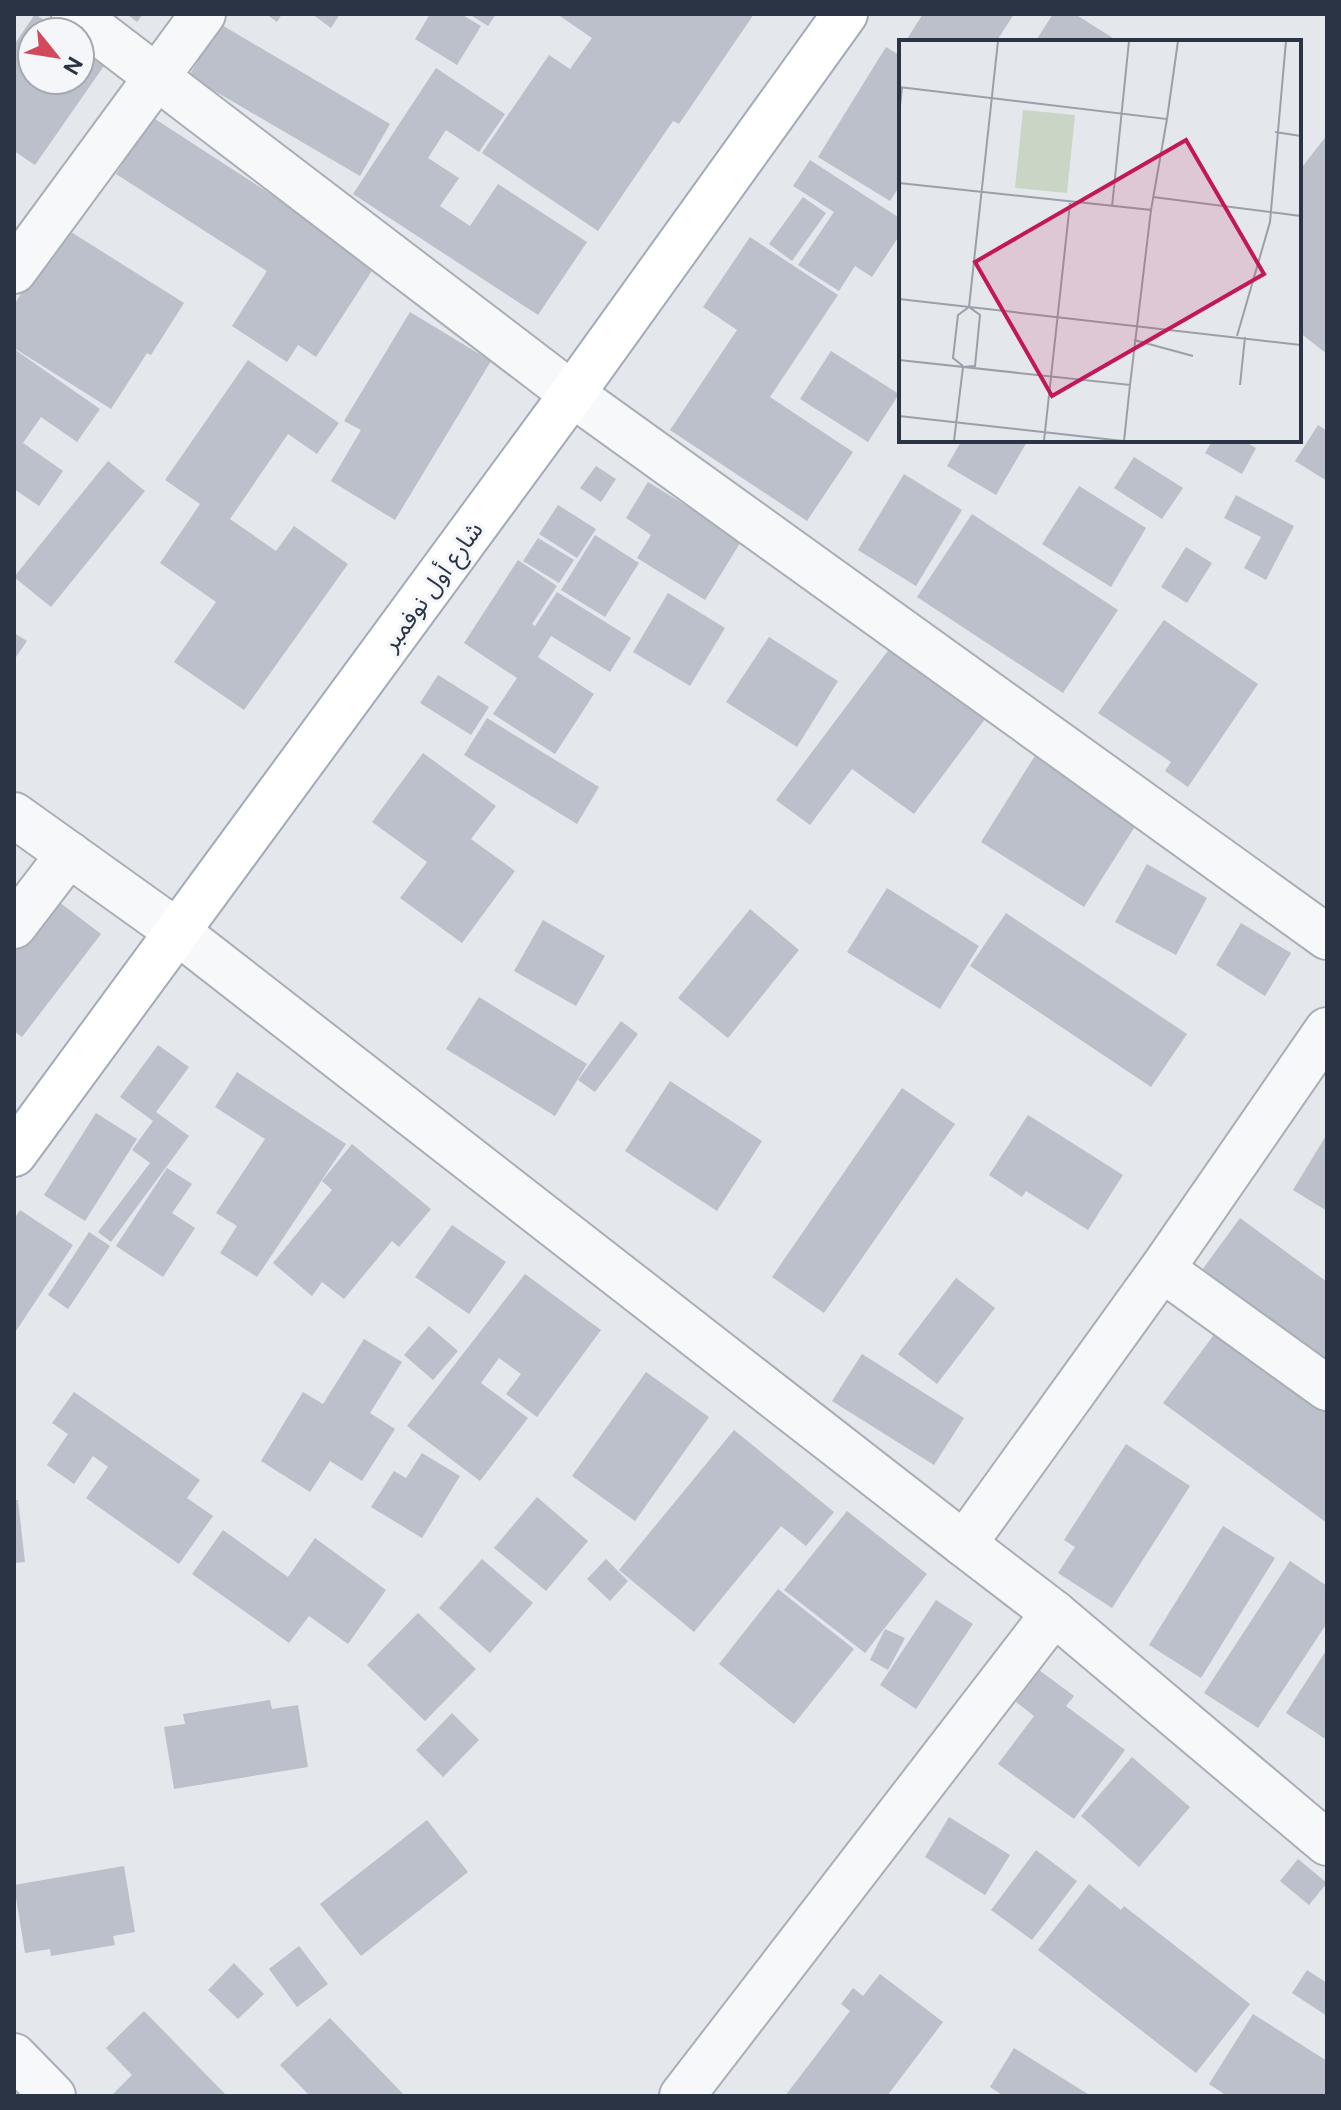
<svg xmlns="http://www.w3.org/2000/svg" width="1341" height="2110" font-family="'DM Sans','Noto Sans Arabic',sans-serif">
<style>
.building{fill:#bbc0ca}
.lines{fill:none;stroke-linecap:round;stroke-linejoin:round}
.street-casing{stroke:#a9aeb7;stroke-width:48}
.primary-casing{stroke:#a3abb8;stroke-width:48}
.street{stroke:#f7f8fa;stroke-width:44}
.primary{stroke:#fff;stroke-width:44}
.labels{text-anchor:middle;dominant-baseline:central;stroke-width:7;stroke-linejoin:round;paint-order:stroke}
.street-label{font-size:24px;fill:#2b3445;stroke:#f4f6f9}
.inset-road{fill:none;stroke:#9a9fa9;stroke-width:2}
.view{fill:#c2185b;fill-opacity:0.15;stroke:#c2185b;stroke-width:4}
.inset-edge{fill:none;stroke:#2b3445;stroke-width:4}
</style>
<rect width="100%" height="100%" fill="#e4e7ec"/>
<g class="building">
<polygon points="35,14 62,32 32,32 32,80 80,80 80,44 106,63 35,165 14,151 14,45"/>
<polygon points="127,14 143,14 137,22"/>
<polygon points="266,14 282,14 277,22"/>
<polygon points="312,14 340,14 331,28"/>
<polygon points="430,14 461,14 481,26 457,65 415,39"/>
<polygon points="469,14 496,14 488,26"/>
<polygon points="557,14 754,14 679,124 673,121 598,231 482,153 549,55 570,69 592,38"/>
<polygon points="923,14 1014,14 996,42 905,42"/>
<polygon points="1053,14 1075,14 1119,42 1035,42"/>
<polygon points="220,24 390,124 360,176 189,76"/>
<polygon points="886,47 901,56 901,184 890,201 818,157"/>
<polygon points="436,68 505,114 479,152 446,130 428,158 459,178 440,206 470,226 498,184 587,242 538,315 353,194"/>
<polygon points="152,117 377,263 316,357 298,345 287,362 232,326 267,271 116,174"/>
<polygon points="1327,135 1327,354 1299,332 1299,250 1302,245 1299,243 1299,171"/>
<polygon points="810,160 901,219 901,233 872,277 855,266 839,291 798,265 834,212 793,186"/>
<polygon points="803,197 826,213 792,261 769,244"/>
<polygon points="63,227 184,303 151,355 147,353 111,409 14,348 14,305"/>
<polygon points="750,237 838,295 770,397 853,452 807,521 670,430 737,330 703,307"/>
<polygon points="410,312 491,361 395,520 331,481 361,430 344,421"/>
<polygon points="14,349 100,409 77,442 41,417 23,443 63,471 39,506 14,489"/>
<polygon points="831,351 899,394 868,442 800,399"/>
<polygon points="248,360 339,423 317,454 288,434 230,519 276,551 294,526 348,564 244,710 174,662 216,602 160,563 200,504 165,480"/>
<polygon points="1318,425 1327,431 1327,481 1295,461"/>
<polygon points="962,440 1028,440 996,495 947,466"/>
<polygon points="1213,440 1242,440 1256,448 1242,474 1205,453"/>
<polygon points="1134,457 1183,488 1162,519 1114,488"/>
<polygon points="108,461 145,491 51,607 14,577"/>
<polygon points="596,466 616,479 601,502 580,488"/>
<polygon points="904,474 962,510 916,586 858,550"/>
<polygon points="648,482 742,540 705,600 637,558 651,535 626,518"/>
<polygon points="1079,486 1146,528 1111,587 1042,544"/>
<polygon points="1236,495 1294,526 1266,580 1244,568 1261,537 1224,518"/>
<polygon points="558,505 596,529 577,558 539,534"/>
<polygon points="972,514 1118,610 1063,693 917,597"/>
<polygon points="595,535 639,563 605,617 561,590"/>
<polygon points="538,538 574,560 559,583 523,561"/>
<polygon points="1186,547 1212,563 1187,603 1161,587"/>
<polygon points="518,560 557,586 532,624 535,626 557,592 631,638 610,672 551,636 538,657 594,694 555,754 493,714 517,678 464,643"/>
<polygon points="668,593 725,628 690,686 633,652"/>
<polygon points="1164,620 1258,684 1188,787 1165,771 1171,762 1098,713"/>
<polygon points="14,633 27,641 14,660"/>
<polygon points="769,637 838,681 797,747 726,702"/>
<polygon points="890,648 985,719 914,814 852,769 810,825 776,800"/>
<polygon points="438,675 489,707 471,735 420,703"/>
<polygon points="487,718 599,787 577,824 464,755"/>
<polygon points="423,753 496,806 471,839 515,871 462,943 400,898 427,862 372,822"/>
<polygon points="1036,754 1139,820 1084,907 981,842"/>
<polygon points="1147,864 1207,898 1176,955 1115,922"/>
<polygon points="887,888 979,946 940,1009 847,952"/>
<polygon points="46,892 101,934 22,1037 14,1031 14,934"/>
<polygon points="750,909 799,950 728,1038 678,998"/>
<polygon points="1006,913 1187,1034 1151,1087 970,966"/>
<polygon points="543,920 605,956 576,1006 514,971"/>
<polygon points="1241,923 1291,953 1265,996 1216,965"/>
<polygon points="479,997 587,1064 555,1116 446,1049"/>
<polygon points="621,1021 638,1034 595,1092 578,1080"/>
<polygon points="158,1045 189,1067 156,1112 189,1136 111,1242 98,1232 150,1163 132,1150 153,1121 120,1097"/>
<polygon points="237,1072 346,1144 257,1277 220,1253 237,1226 216,1213 265,1139 215,1107"/>
<polygon points="670,1081 762,1141 717,1211 625,1151"/>
<polygon points="902,1088 955,1124 824,1313 772,1277"/>
<polygon points="96,1113 137,1139 85,1221 44,1195"/>
<polygon points="1028,1115 1123,1175 1088,1230 1026,1191 1022,1197 989,1175"/>
<polygon points="1327,1134 1327,1211 1293,1190"/>
<polygon points="352,1144 431,1209 399,1247 392,1241 344,1299 322,1282 312,1296 273,1263 332,1190 322,1181"/>
<polygon points="167,1168 192,1184 172,1213 195,1228 163,1277 116,1246"/>
<polygon points="20,1210 73,1245 14,1334 14,1219"/>
<polygon points="1240,1218 1327,1282 1327,1371 1197,1277"/>
<polygon points="452,1225 506,1262 469,1314 415,1277"/>
<polygon points="89,1232 110,1246 68,1309 48,1295"/>
<polygon points="525,1274 601,1330 537,1417 506,1394 521,1374 499,1358 481,1383 528,1418 480,1481 407,1426"/>
<polygon points="956,1278 995,1308 937,1384 898,1354"/>
<polygon points="429,1326 458,1351 433,1380 404,1355"/>
<polygon points="1216,1332 1327,1413 1327,1523 1163,1403"/>
<polygon points="364,1339 402,1362 370,1413 395,1429 362,1481 330,1461 310,1492 261,1461 303,1392 323,1404"/>
<polygon points="862,1354 964,1418 934,1465 832,1401"/>
<polygon points="646,1372 709,1417 635,1521 572,1476"/>
<polygon points="74,1392 200,1480 187,1498 213,1516 179,1564 86,1498 108,1467 93,1456 74,1484 47,1465 68,1434 52,1423"/>
<polygon points="734,1430 834,1512 806,1546 781,1526 694,1632 619,1570"/>
<polygon points="1126,1444 1190,1486 1112,1608 1058,1573 1075,1547 1064,1540"/>
<polygon points="422,1453 460,1476 422,1538 371,1507 394,1471 406,1478"/>
<polygon points="537,1497 588,1541 546,1591 494,1548"/>
<polygon points="14,1500 18,1500 25,1562 14,1563"/>
<polygon points="847,1511 927,1574 865,1653 784,1590"/>
<polygon points="1223,1526 1275,1558 1201,1678 1149,1645"/>
<polygon points="223,1530 288,1577 315,1538 386,1590 348,1644 309,1616 289,1643 192,1574"/>
<polygon points="482,1559 533,1603 490,1653 439,1608"/>
<polygon points="606,1559 628,1581 610,1601 587,1579"/>
<polygon points="1290,1561 1327,1586 1327,1623 1258,1728 1204,1693"/>
<polygon points="778,1589 854,1649 794,1724 719,1664"/>
<polygon points="936,1600 973,1624 916,1709 880,1685"/>
<polygon points="418,1613 476,1669 425,1721 367,1665"/>
<polygon points="885,1629 905,1638 888,1670 870,1660"/>
<polygon points="1327,1649 1327,1740 1286,1713"/>
<polygon points="1039,1670 1074,1696 1066,1706 1125,1750 1074,1819 998,1764 1034,1716 1016,1702"/>
<polygon points="270,1700 272,1709 298,1705 308,1767 174,1789 164,1727 185,1724 183,1714"/>
<polygon points="452,1713 479,1740 443,1777 416,1750"/>
<polygon points="1132,1757 1190,1807 1139,1867 1081,1816"/>
<polygon points="949,1817 1010,1855 985,1895 925,1857"/>
<polygon points="427,1820 468,1872 361,1956 320,1904"/>
<polygon points="1036,1850 1077,1881 1032,1940 991,1910"/>
<polygon points="1298,1859 1327,1883 1309,1905 1280,1881"/>
<polygon points="124,1866 135,1932 113,1936 115,1945 51,1956 50,1949 25,1953 14,1885"/>
<polygon points="1089,1884 1121,1910 1124,1906 1250,2004 1196,2073 1038,1950"/>
<polygon points="299,1946 328,1984 297,2007 269,1969"/>
<polygon points="234,1963 264,1994 238,2019 208,1990"/>
<polygon points="1307,1970 1327,1983 1327,2016 1292,1993"/>
<polygon points="880,1974 943,2022 887,2096 785,2096 850,2011 841,2004 853,1988 863,1996"/>
<polygon points="144,2011 227,2096 111,2096 132,2075 106,2048"/>
<polygon points="1253,2014 1327,2061 1327,2091 1324,2096 1227,2096 1209,2084"/>
<polygon points="330,2018 405,2096 310,2096 280,2065"/>
<polygon points="1014,2048 1091,2096 1004,2096 990,2087"/>
</g>
<g class="lines">
<g class="street-casing">
<g id="street">
<polyline points="74,14 572,394 1327,937"/>
<polyline points="14,271 203,14"/>
<polyline points="14,815 179,933 964,1544 1162,1269 1327,1030"/>
<polyline points="14,926 69,854"/>
<polyline points="1162,1269 1327,1388"/>
<polyline points="964,1544 1054,1613 1327,1843"/>
<polyline points="14,2056 53,2096"/>
<polyline points="682,2096 1054,1613"/>
</g>
</g>
<g class="primary-casing">
<polyline id="primary" points="14,1154 572,394 845,14"/>
</g>
<use href="#street" class="street"/>
<use href="#primary" class="primary"/>
</g>
<g class="labels">
<g class="street-label">
<text transform="translate(432 586) rotate(-54)">شارع أول نوفمبر</text>
</g>
</g>
<g transform="translate(899 40)">
<rect width="402" height="402" fill="#e4e7ec"/>
<path d="M124,70L176,75L168,153L116,148Z" fill="#c9d6c5"/>
<path class="inset-road" d="M0,47L268,79L252,170M0,76L3,47M268,79L279,1M376,92L402,96M0,143L252,170L231,345L0,320M254,157L402,176M213,167L230,1M0,259L402,305M70,267L99,1M338,296L371,182L387,1H381M235,300L294,316M341,345L346,297M0,376L224,401M55,401L64,327L76,326L81,275L70,267L59,275L54,318L64,326M145,401L171,163M225,401L231,345"/>
<path class="view" d="M287,100L365,234L153,356L76,222Z"/>
<rect width="402" height="402" class="inset-edge"/>
</g>
<rect width="1341" height="2110" fill="none" stroke="#2b3445" stroke-width="32"/>
<g transform="translate(56 56) rotate(120)"><circle r="38" fill="#f4f6f9" stroke="#a4a8b1" stroke-width="2"/>
<path d="M0-6L14 30L0 20L-14 30Z" fill="#d1495b"/>
<text y="-12" font-size="22" font-weight="bold" text-anchor="middle" fill="#2b3445">N</text>
</g>
</svg>
